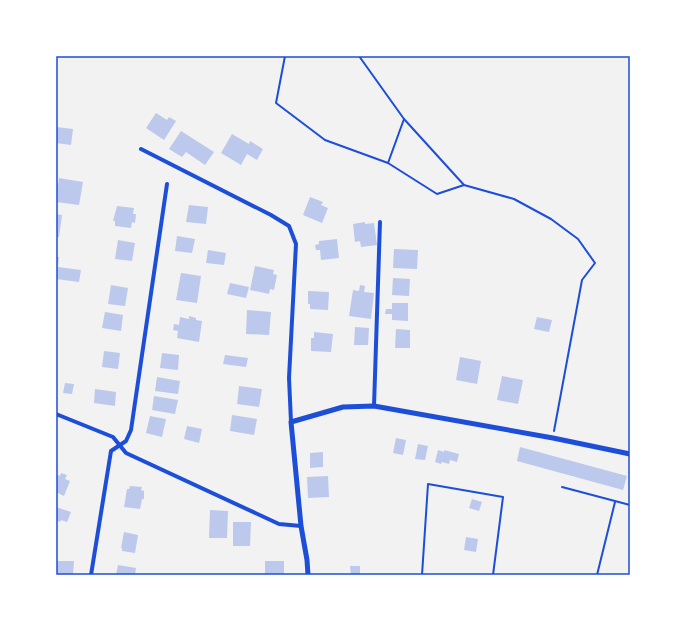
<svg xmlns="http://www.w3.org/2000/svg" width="686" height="631" font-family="Arial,sans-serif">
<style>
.building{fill:#bdc9ec}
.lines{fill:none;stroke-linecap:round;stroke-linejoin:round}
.path{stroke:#1d4ed8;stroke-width:2}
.service{stroke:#1d4ed8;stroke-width:2}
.minor{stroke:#1d4ed8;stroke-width:4}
.tertiary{stroke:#1d4ed8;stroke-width:5}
.neatline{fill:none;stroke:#1d4ed8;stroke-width:1.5}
</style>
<rect width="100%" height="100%" fill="#f2f2f2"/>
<g class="building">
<polygon points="156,113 167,120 169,117 176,121 164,140 146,128"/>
<polygon points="56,127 73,129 71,145 56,143"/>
<polygon points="181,131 214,152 205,165 186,152 182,157 169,149"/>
<polygon points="232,134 249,144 250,141 263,149 257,160 247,154 241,165 221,153"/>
<polygon points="59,178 83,182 79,205 56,202 58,194 56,194 56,185 58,185"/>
<polygon points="310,197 323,202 321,205 328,208 322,223 303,215"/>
<polygon points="189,205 208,207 206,224 186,222"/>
<polygon points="117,206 134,208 133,214 136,214 135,223 132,222 131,228 115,226 115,221 113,221"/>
<polygon points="56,214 62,215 59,237 56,237"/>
<polygon points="365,222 365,224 374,223 377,245 361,247 360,241 355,242 353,224"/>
<polygon points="177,236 195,239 192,253 175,251"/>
<polygon points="337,239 339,258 321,260 320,250 316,250 315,245 319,244 319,241"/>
<polygon points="118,240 135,243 132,261 115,259"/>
<polygon points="394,249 418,250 417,269 393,268"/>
<polygon points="208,250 226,253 224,265 206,263"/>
<polygon points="56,257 59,257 58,267 81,270 79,282 56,279"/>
<polygon points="255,266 274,270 273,274 277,275 274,290 270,289 269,294 250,290"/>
<polygon points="181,273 201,276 197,303 176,300"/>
<polygon points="393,278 410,279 409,296 392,295"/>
<polygon points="230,283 249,287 246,298 227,294"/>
<polygon points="111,285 128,288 125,306 108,304"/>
<polygon points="360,285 365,286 364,292 374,293 371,319 349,316 353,290 359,291"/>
<polygon points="308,291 329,292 328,310 310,309 310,304 308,304"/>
<polygon points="392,303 408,303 408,321 392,320 392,314 385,314 386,309 392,309"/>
<polygon points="247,310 271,312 269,335 246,334"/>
<polygon points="105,312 123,315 121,331 102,328"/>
<polygon points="189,316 196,318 196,320 202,321 199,342 177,338 178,331 173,330 174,324 179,325 180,317 189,319"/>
<polygon points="537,317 552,320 549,332 534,329"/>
<polygon points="355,327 369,328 368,345 354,345"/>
<polygon points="396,329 410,330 410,348 395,348"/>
<polygon points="314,332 333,334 331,352 311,351 311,338 314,338"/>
<polygon points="104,351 120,353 118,369 102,367"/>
<polygon points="162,353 179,355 178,370 160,368"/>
<polygon points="225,355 248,358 246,367 223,364"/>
<polygon points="460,357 481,361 477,384 456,380"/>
<polygon points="502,376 523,380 518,404 497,400"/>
<polygon points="157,377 180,381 178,394 155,391"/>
<polygon points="65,383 74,384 72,394 63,393"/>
<polygon points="239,386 262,389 259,407 237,404"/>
<polygon points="95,389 116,392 115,406 94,403"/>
<polygon points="154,396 178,400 175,414 152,410"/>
<polygon points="232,415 257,419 254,435 230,431"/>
<polygon points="150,416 166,419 162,437 146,433"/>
<polygon points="187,426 202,429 199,443 184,439"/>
<polygon points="396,438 406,440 403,455 393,453"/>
<polygon points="418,444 428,446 425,460 415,459"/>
<polygon points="520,447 627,476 623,490 517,461"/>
<polygon points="438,450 444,452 444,450 459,454 457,462 450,460 449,464 442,462 441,464 435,462"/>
<polygon points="323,452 323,467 310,468 310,453"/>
<polygon points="61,473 67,475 65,479 70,481 64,496 56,492 56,474 60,476"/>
<polygon points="328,476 329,497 308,498 307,477"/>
<polygon points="130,486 142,487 141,490 144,491 144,499 142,499 140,509 124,507 127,489 129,489"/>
<polygon points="472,499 482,502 479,511 469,508"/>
<polygon points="56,507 71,512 67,522 61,520 60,522 56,520"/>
<polygon points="210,510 228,511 227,538 209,538"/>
<polygon points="233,522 251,522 250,546 233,546"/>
<polygon points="124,532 138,535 135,553 122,551 122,548 121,548"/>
<polygon points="466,537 478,539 476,552 464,550"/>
<polygon points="56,561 74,561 73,575 56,575"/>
<rect x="265" y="561" width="19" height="14"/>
<polygon points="118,565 136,568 135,575 116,575"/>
<polygon points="350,566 360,566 360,575 351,575"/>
</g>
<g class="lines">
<g class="path">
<polyline points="285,56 276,103 325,140 388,163"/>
<polyline points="359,56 404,119 388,163 437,194 464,185"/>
<polyline points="404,119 464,185 514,199 551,219 578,239 595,263 582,280 554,431"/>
</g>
<g class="service">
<polyline points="562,487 630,505"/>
<polyline points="422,575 428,484 503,497 493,575"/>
<polyline points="597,575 615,502"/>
</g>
<g class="minor">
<polyline points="141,149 271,215 289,226 296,244 289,378 291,422"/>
<polyline points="374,406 380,222"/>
<polyline points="56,414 113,437 126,453 279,524 301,526"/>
<polyline points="91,575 111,451 126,441 131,430 167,184"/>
</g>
<polyline class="tertiary" points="308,575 307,560 301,526 291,422 343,407 374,406 553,438 630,454"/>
</g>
<rect width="686" height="631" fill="none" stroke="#ffffff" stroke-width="114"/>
<rect x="57" y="57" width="572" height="517" class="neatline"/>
</svg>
